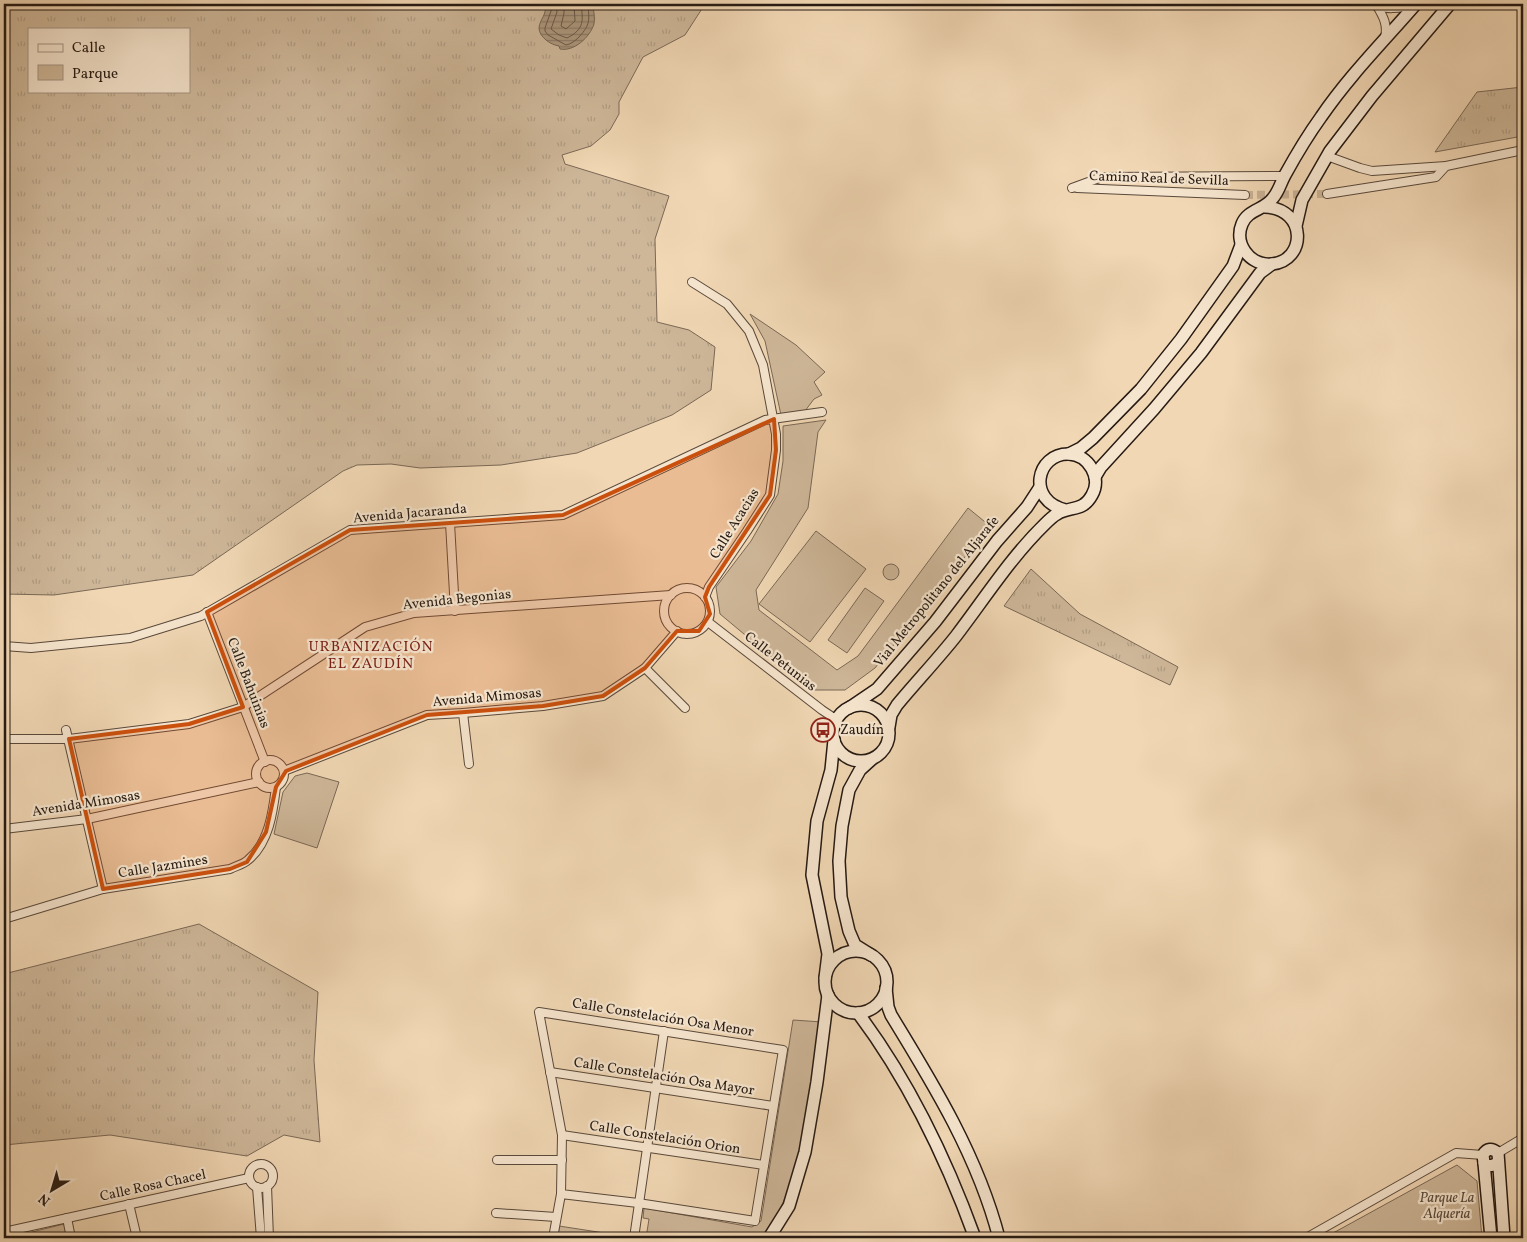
<svg xmlns="http://www.w3.org/2000/svg" width="1527" height="1242" font-family="Vollkorn,serif">
<style>
.grass{fill:url(#grass-tufts);stroke:#7a6856;fill-rule:evenodd}
.green{fill:#ceb799;stroke:#7a6856}
.water{fill:url(#water-rules);stroke:#766553}
.lines{fill:none;stroke-linecap:round;stroke-linejoin:round}
.shore{stroke:#695848;stroke-width:1}
.street-tunnel{stroke:#c8b194;stroke-width:8;stroke-dasharray:8 4;stroke-linecap:butt}
.street-casing{stroke:#59493b;stroke-width:10}
.secondary-casing{stroke:#261a13;stroke-width:14}
.street{stroke:#f6e5ce;stroke-width:8}
.secondary{stroke:#f6e5ce;stroke-width:11}
.marked{fill:#cb500d;fill-opacity:0.2;stroke:#cb500d;stroke-width:4;stroke-linejoin:round}
.labels{text-anchor:middle;dominant-baseline:central;stroke-width:4.5;stroke-linejoin:round;paint-order:stroke}
.street-label{font-size:14px;fill:#261a13;stroke:#f6e5ce}
.poi-label{font-size:14px;fill:#261a13;stroke:#f6e5ce;text-anchor:start}
.park-label{font-size:14px;font-style:italic;fill:#58493b;stroke:#f6e5ce}
.neighbourhood-label{font-size:15px;letter-spacing:1px;fill:#7a1f14;stroke:#f6e5ce}
</style>
<defs>
<pattern id="grass-tufts" width="24" height="20" patternUnits="userSpaceOnUse" patternTransform="scale(1.25)"><rect width="24" height="20" fill="#ceb799"/><path d="M3 7l-1-3M5 7V3M7 7l1-3M15 17l-1-3M17 17v-4M19 17l1-3" fill="none" stroke="#b19d83"/></pattern>
<pattern id="water-rules" width="6" height="5" patternUnits="userSpaceOnUse" patternTransform="scale(1.25)"><rect width="6" height="5" fill="#ac977d"/><path d="M0 2.5h6" fill="none" stroke="#8c7a65"/></pattern>
</defs>
<rect width="100%" height="100%" fill="#f1d7b4"/>
<filter id="stains"><feTurbulence type="fractalNoise" baseFrequency=".004" numOctaves="4"/><feColorMatrix values="0 0 0 0 .2 0 0 0 0 .09 0 0 0 0 .02 0 0 0 .5 -.17"/></filter>
<radialGradient id="worn" r=".72"><stop offset=".6" stop-color="#630" stop-opacity="0"/><stop offset="1" stop-color="#630" stop-opacity=".3"/></radialGradient>
<g class="grass">
<path d="M4,4H705L685,35L643,57L619,102V114L610,130L591,146L562,155L565,164L669,196L655,239L657,322L689,330L715,347L711,390L672,415L577,453L501,465L420,468L391,464L357,465L343,471L193,575L54,595L4,594ZM29,29H189V91H29Z"/>
<polygon points="1523,87 1523,136 1435,152 1477,92"/>
<polygon points="1031,569 1080,614 1178,667 1170,685 1004,606"/>
<polygon points="199,924 318,992 314,1060 320,1142 284,1135 247,1156 110,1135 4,1145 4,974"/>
</g>
<g class="green">
<polygon points="750,314 796,345 825,372 814,382 822,395 814,399 805,411 781,415 765,341"/>
<polygon points="826,420 818,432 808,508 756,590 759,610 837,670 858,656 968,508 990,526 875,668 845,690 811,690 720,614 716,587 751,541 778,494 783,461 783,426"/>
<polygon points="816,531 866,569 810,642 759,604"/>
<circle cx="891" cy="572" r="8"/>
<polygon points="865,588 884,601 847,653 828,640"/>
<polygon points="307,773 339,782 317,848 274,834 283,792 295,776"/>
<polygon points="793,1020 822,1022 807,1126 795,1176 777,1216 761,1238 646,1238 649,1219 643,1218 644,1208 752,1227 761,1221"/>
<polygon points="1457,1165 1477,1181 1482,1238 1324,1238"/>
<polygon points="64,1224 67,1238 8,1238"/>
<polygon points="559,1226 624,1236 624,1238 558,1238"/>
</g>
<path class="water" d="M545,4H592C594,11 595,17 594,24C590,37 574,52 560,49L559,46C551,45 539,37 539,28C540,18 547,16 545,4Z"/>
<g class="lines">
<g class="shore">
<path d="M550,4L551,11L545,28V31L548,35L566,45C571,44 575,41 579,37C591,24 589,20 588,4"/>
<path d="M556,4L557,12L551,29L559,35L567,38C585,29 583,20 581,4"/>
<polyline points="564,4 564,13 561,26 566,29 575,21 574,4"/>
</g>
<polyline class="street-tunnel" points="1245,195 1327,194"/>
<g class="street-casing">
<g id="street">
<path d="M1372,4C1383,10 1402,9 1413,4"/>
<path d="M1377,6C1383,16 1388,25 1385,37"/>
<polyline points="1327,156 1360,168 1372,171 1446,166"/>
<polyline points="1072,188 1102,177 1284,176"/>
<polyline points="1077,188 1245,195"/>
<polyline points="1327,194 1436,177 1446,166 1523,150"/>
<polyline points="692,282 727,304 749,331 763,365 776,434 776,450 770,495 747,531 709,587 705,597"/>
<polyline points="450,523 455,611"/>
<circle cx="687" cy="611" r="23"/>
<polyline points="207,612 265,762"/>
<polyline points="708,622 822,710 837,720"/>
<polyline points="4,646 31,648 130,638 201,616 350,530 563,515 765,420 822,412"/>
<polyline points="645,668 685,708"/>
<polyline points="463,713 469,764"/>
<polyline points="66,730 103,889"/>
<polyline points="4,739 69,739 189,724 243,707 365,627 414,613 671,595"/>
<circle cx="270" cy="774" r="14"/>
<polyline points="284,771 427,715 463,713 543,706 603,696 645,668 677,631"/>
<polyline points="4,829 87,819 259,782"/>
<path d="M4,919L103,889L230,869C236,866 244,864 248,860C269,843 273,812 276,787"/>
<polyline points="550,1072 773,1106"/>
<polyline points="562,1135 764,1165"/>
<polyline points="1498,1153 1523,1138"/>
<polyline points="497,1160 562,1160"/>
<circle cx="261" cy="1176" r="12"/>
<polyline points="267,1186 269,1238"/>
<polyline points="257,1187 261,1238"/>
<polyline points="129,1204 137,1238"/>
<polyline points="496,1213 556,1217"/>
<polyline points="67,1218 71,1238"/>
<polyline points="4,1232 249,1178"/>
<polyline points="553,1238 561,1194 562,1135 539,1012 783,1050 755,1221 638,1203 561,1194"/>
<polyline points="634,1238 664,1031"/>
<polyline points="1306,1238 1456,1153 1483,1155"/>
</g>
</g>
<g class="secondary-casing">
<g id="secondary">
<path d="M1265,207C1308,209 1306,261 1272,264C1249,266 1234,243 1242,224C1248,209 1265,210 1273,198C1279,191 1281,182 1285,175C1296,155 1308,135 1321,117C1349,76 1384,41 1416,4"/>
<polyline points="1296,226 1302,200 1330,151 1372,96 1450,4"/>
<polyline points="1069,454 1081,448 1093,438 1141,389 1181,339 1233,266 1241,245"/>
<polyline points="1095,477 1101,467 1154,409 1201,353 1260,273 1272,264"/>
<circle cx="861" cy="733" r="28"/>
<polyline points="849,708 877,689 935,622 997,541 1027,507 1040,487"/>
<path d="M889,727L891,715L897,705C916,682 937,660 956,636C985,598 1011,557 1045,524C1049,520 1053,516 1057,514C1070,506 1083,512 1092,495C1102,478 1089,455 1069,454C1036,453 1026,501 1066,510"/>
<circle cx="856" cy="982" r="31"/>
<polyline points="871,955 855,945 849,931 841,897 839,861 842,826 849,790 860,770 871,760"/>
<polyline points="825,978 828,954 812,875 817,821 831,770 834,740"/>
<path d="M886,988L888,1007L891,1015C934,1085 978,1157 999,1238"/>
<path d="M858,1013C909,1081 946,1158 975,1238"/>
<path d="M1498,1162C1493,1166 1490,1167 1484,1163L1483,1155C1487,1148 1492,1148 1498,1153L1504,1238"/>
<polyline points="1484,1163 1491,1238"/>
<polyline points="769,1238 789,1206 805,1152 817,1082 828,995"/>
</g>
</g>
<use href="#street" class="street"/>
<use href="#secondary" class="secondary"/>
</g>
<path class="marked" d="M774,419L776,450L770,495L709,587L705,597L710,614L699,631H677L645,668L603,696L543,706L427,715L286,771L276,787L266,832L247,862L230,869L103,889L69,739L189,724L243,707L207,612L350,530L563,515Z"/>
<defs>
<g id="bus-ring" transform="scale(1.25)"><circle r="9.5" fill="#f6e5ce" stroke="#8f2418" stroke-width="1.5"/><path d="M-5-6H5V4H4V6H2V4H-2V6H-4V4H-5ZM-3.5-4V0h7V-4ZM-3.5 1.2v1.5H-2V1.2ZM2 1.2v1.5H3.5V1.2Z" fill="#8f2418"/></g>
</defs>
<g fill-rule="evenodd">
<use href="#bus-ring" x="823" y="730"/>
</g>
<g class="labels">
<g class="street-label">
<text transform="translate(1159 179) rotate(2)">Camino Real de Sevilla</text>
<text transform="translate(410 514) rotate(-5)">Avenida Jacaranda</text>
<text transform="translate(735 524) rotate(-58)">Calle Acacias</text>
<text transform="translate(937 592) rotate(-51)">Vial Metropolitano del Aljarafe</text>
<text transform="translate(457 600) rotate(-6)">Avenida Begonias</text>
<text transform="translate(780 662) rotate(38)">Calle Petunias</text>
<text transform="translate(248 683) rotate(69)">Calle Bahuinias</text>
<text transform="translate(487 698) rotate(-5)">Avenida Mimosas</text>
<text transform="translate(86 804) rotate(-9)">Avenida Mimosas</text>
<text transform="translate(163 867) rotate(-9)">Calle Jazmines</text>
<text transform="translate(663 1018) rotate(9)">Calle Constelación Osa Menor</text>
<text transform="translate(664 1077) rotate(9)">Calle Constelación Osa Mayor</text>
<text transform="translate(665 1138) rotate(9)">Calle Constelación Orion</text>
<text transform="translate(153 1186) rotate(-12)">Calle Rosa Chacel</text>
</g>
<g class="poi-label">
<text x="840" y="730">Zaudín</text>
</g>
<g class="park-label">
<text x="1447" y="1198">Parque La<tspan x="1447" dy="16">Alquería</tspan></text>
</g>
<g class="neighbourhood-label">
<text x="371" y="647">URBANIZACIÓN<tspan x="371" dy="17">EL ZAUDÍN</tspan></text>
</g>
</g>
<rect width="1527" height="1242" fill="none" stroke="#f1d7b4" stroke-width="20"/>
<rect x="5" y="5" width="1517" height="1232" fill="none" stroke="#261a13" stroke-width="2.5"/>
<rect x="10" y="10" width="1507" height="1222" fill="none" stroke="#261a13"/>
<rect x="28" y="28" width="162" height="65" fill="#f6e5ce" stroke="#a39483"/>
<rect x="38" y="44" width="25" height="8" fill="#f6e5ce" stroke="#a39483"/>
<text x="72" y="52" font-size="15" fill="#261a13">Calle</text>
<rect x="38" y="65" width="25" height="15" fill="#ceb799" stroke="#a39483"/>
<text x="72" y="78" font-size="15" fill="#261a13">Parque</text>
<g transform="translate(52 1190) rotate(218)" stroke="#f6e5ce" stroke-width="4" paint-order="stroke">
<path d="M0-4L9 19L0 12L-9 19Z" fill="#261a13"/>
<text y="-8" font-size="14" font-weight="bold" text-anchor="middle" fill="#261a13">N</text>
</g>
<rect width="100%" height="100%" filter="url(#stains)"/>
<rect width="100%" height="100%" fill="url(#worn)"/>
</svg>
